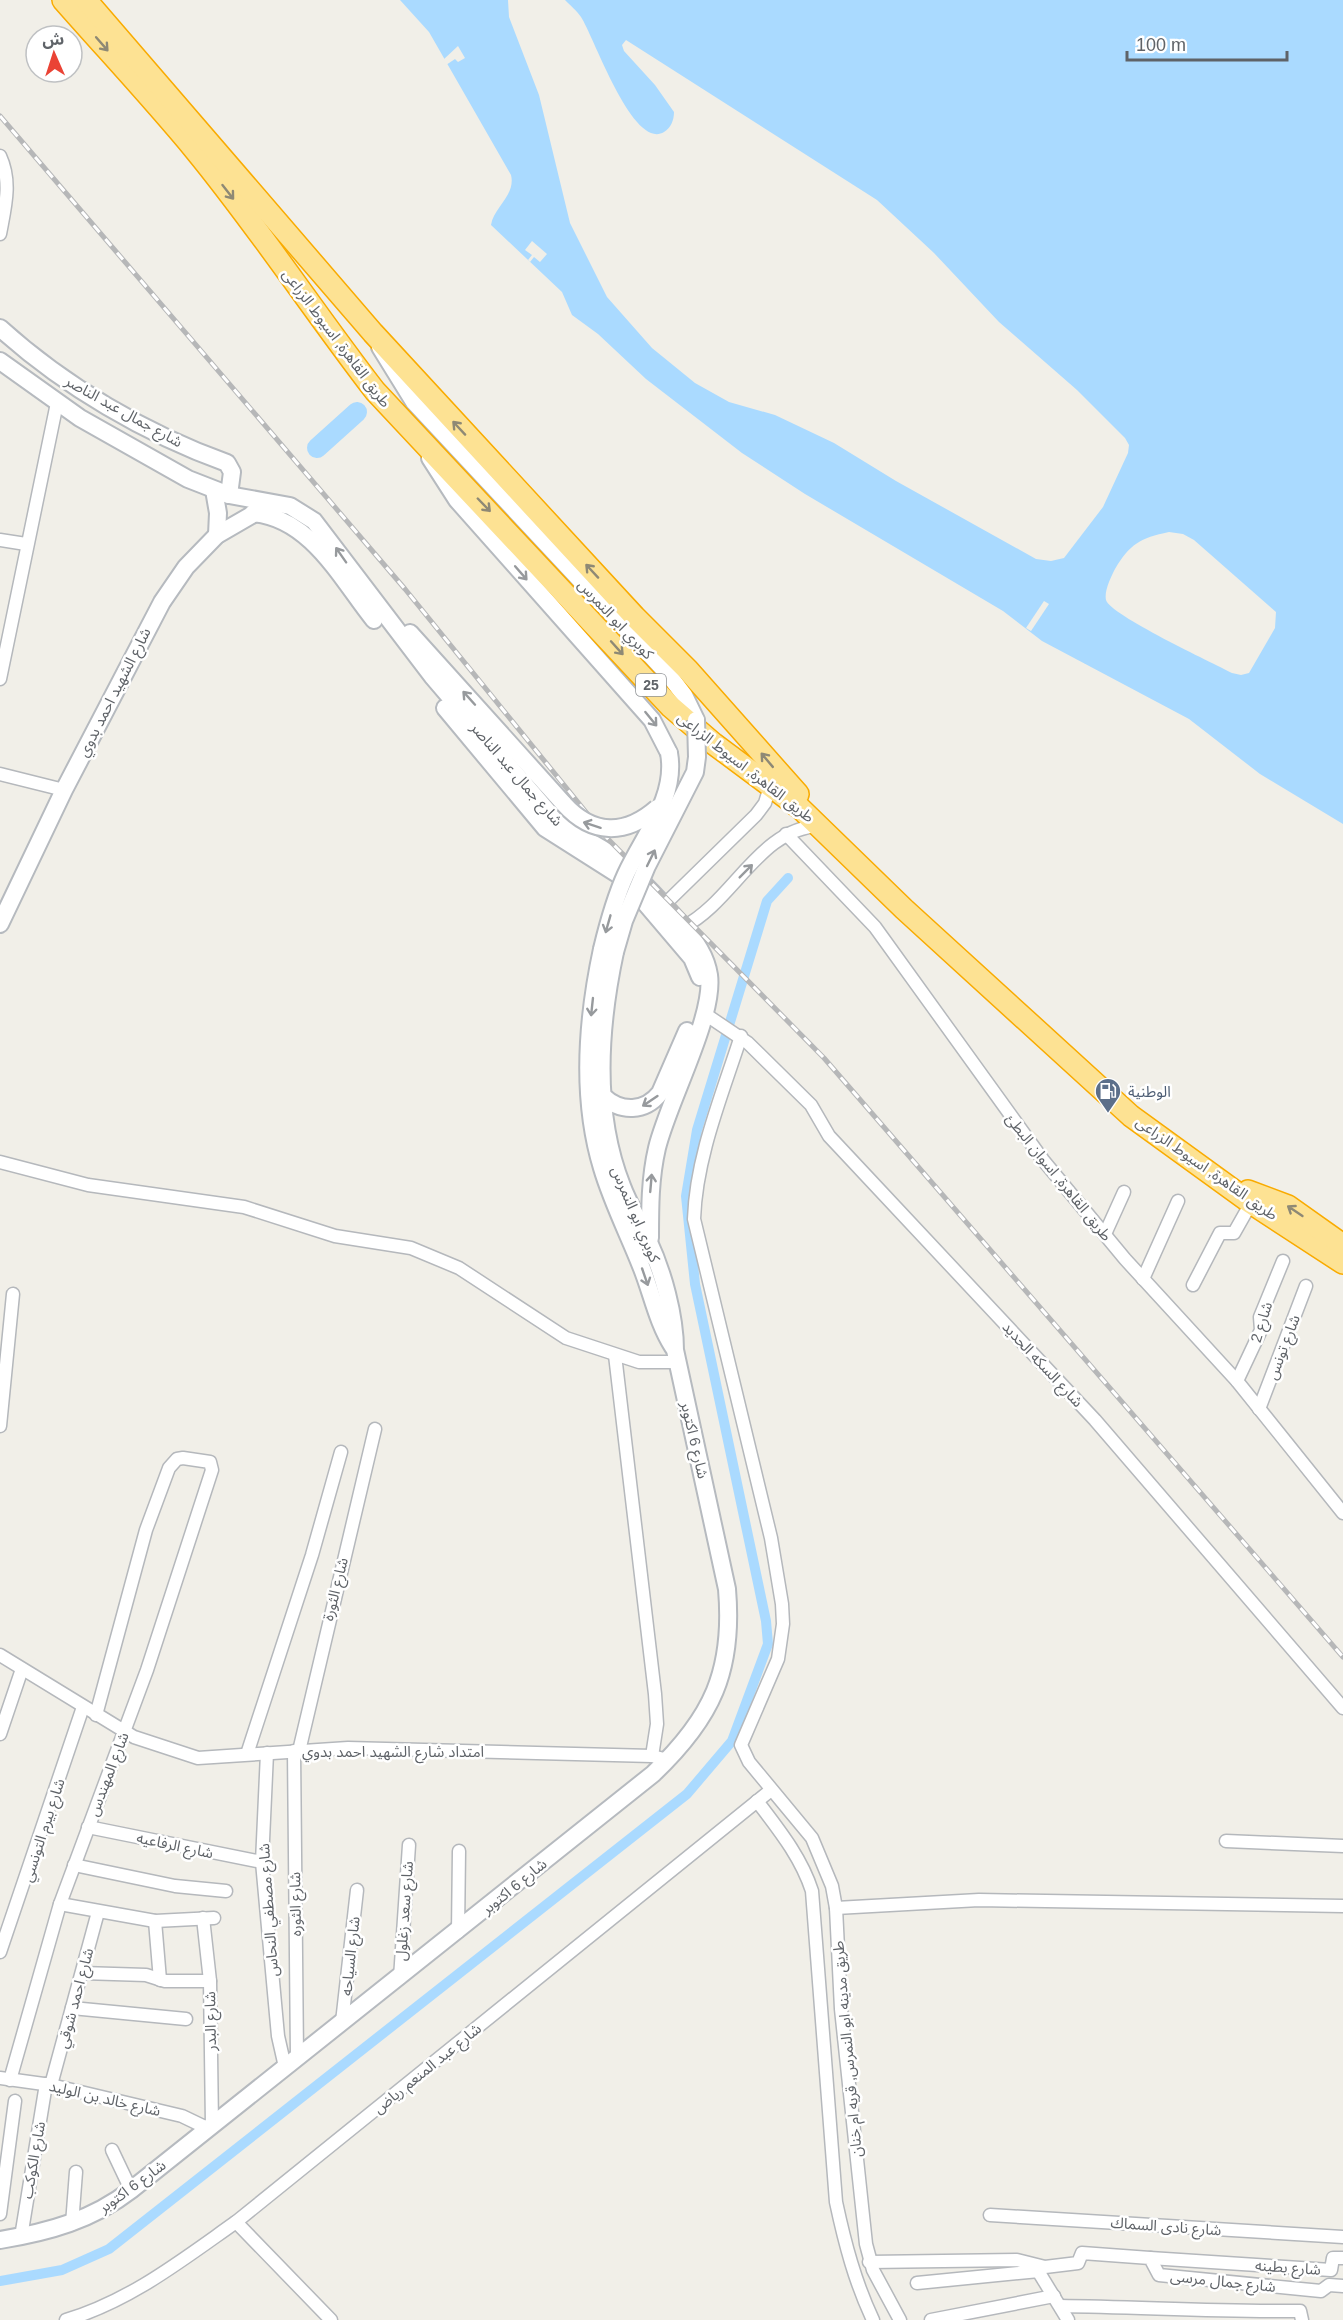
<svg xmlns="http://www.w3.org/2000/svg" width="1343" height="2320" font-family="Arial,'Noto Sans Arabic',sans-serif">
<style>
.water{fill:#aadaff;fill-rule:evenodd}
.pier{fill:#f1efe8}
.lines{fill:none;stroke-linecap:round;stroke-linejoin:round}
.canal{stroke:#aadaff;stroke-width:10}
.river{stroke:#aadaff;stroke-width:20}
.street-casing{stroke:#b5b8bc;stroke-width:15}
.secondary-casing{stroke:#b6babf;stroke-width:20}
.highway-casing{stroke:#f9ab00;stroke-width:24}
.street{stroke:#fff;stroke-width:12}
.secondary{stroke:#fff;stroke-width:16}
.highway{stroke:#fde293;stroke-width:21}
.rail-casing{stroke:#b6b7b8;stroke-width:5}
.rail{stroke:#fff;stroke-width:3;stroke-dasharray:9;stroke-linecap:butt}
.secondary-bridge-casing{stroke:#b6babf;stroke-width:20;stroke-linecap:butt}
.secondary-bridge{stroke:#fff;stroke-width:16}
.oneway{stroke:#8e8975}
.oneway2{stroke:#979a9d}
.labels{text-anchor:middle;dominant-baseline:central;stroke-width:5;stroke-linejoin:round;paint-order:stroke}
.shield{fill:#fff;stroke:#8f9295;stroke-width:1.5}
.shield-label{font-size:14px;font-weight:bold;fill:#5f6368}
.street-label{font-size:15px;fill:#5f6368;stroke:#fff}
.service-label{font-size:15px;fill:#4e5e75;stroke:#fff;text-anchor:start}
</style>
<rect width="100%" height="100%" fill="#f1efe8"/>
<path class="water" d="M400,0H508L509,17L539,95L570,223L607,297L652,348L695,383L729,402L775,415L834,443L896,481L1036,559L1051,561L1064,558L1103,507L1128,453L1129,445L1125,438L1077,390L999,322L934,253L877,200L626,40L622,45L624,51L655,85L674,112C674,120 671,128 664,132C633,151 594,37 581,17C577,11 570,5 565,0H1343V824L1260,774L1189,719L1042,641L1003,611L805,494L742,453L646,379L598,334L572,315L562,292L491,225C494,207 516,195 511,175L429,32ZM1169,532L1183,534L1194,540L1276,612L1275,628L1249,673L1241,675L1232,673C1213,663 1110,615 1106,600C1104,591 1111,577 1115,569C1130,544 1140,538 1169,532Z"/>
<g class="pier">
<polygon points="458,46 465,58 458,62 455,59 446,65 443,60"/>
<polygon points="532,241 547,254 540,262 534,257 530,262 528,260 532,255 525,250"/>
<polygon points="1044,601 1049,604 1031,631 1026,628"/>
</g>
<g class="lines">
<polyline class="canal" points="0,2281 62,2270 109,2249 687,1794 732,1741 768,1644 766,1621 695,1284 686,1196 697,1130 767,901 788,878"/>
<polyline class="river" points="317,448 357,412"/>
<g class="street-casing">
<g id="street">
<path d="M0,156C12,182 5,207 0,234"/>
<polyline points="0,540 26,544"/>
<polyline points="0,679 57,403"/>
<polyline points="0,774 64,790"/>
<polyline points="786,834 875,927 1043,1160 1125,1259 1237,1381 1343,1513"/>
<polyline points="663,906 756,815 765,803 770,786"/>
<path d="M683,927C733,902 760,827 820,826"/>
<polyline points="705,1014 748,1043 811,1105 829,1136 1095,1420 1343,1708"/>
<path d="M741,1036C722,1095 696,1157 694,1219L771,1538L782,1604L783,1624L778,1659L741,1745L749,1762L812,1838L832,1886L836,1908L841,2009L866,2244L873,2270L900,2320"/>
<polyline points="0,1162 88,1185 244,1207 335,1236 411,1248 459,1268 566,1338 639,1362 677,1362"/>
<polyline points="1105,1234 1124,1192"/>
<polyline points="1143,1279 1178,1201"/>
<polyline points="1193,1285 1220,1233 1234,1233 1251,1203"/>
<polyline points="615,1355 655,1694 657,1724 652,1756"/>
<polyline points="1237,1381 1261,1330 1260,1317 1283,1261"/>
<polyline points="1259,1409 1306,1286"/>
<polyline points="0,1426 13,1294"/>
<polyline points="0,1655 134,1737 198,1758 348,1748 652,1756 668,1760"/>
<polyline points="0,1734 22,1669"/>
<polyline points="294,1751 297,2057"/>
<polyline points="299,1751 375,1429"/>
<polyline points="267,1753 262,1862 278,2036 285,2067"/>
<polyline points="247,1754 312,1555 341,1452"/>
<path d="M757,1801C779,1830 801,1857 812,1891L836,2202C845,2244 855,2282 873,2320"/>
<polyline points="88,1827 262,1862"/>
<polyline points="1226,1841 1343,1846"/>
<polyline points="74,1865 175,1886 226,1891"/>
<polyline points="60,1904 155,1921 214,1918"/>
<polyline points="836,1908 979,1900 1343,1906"/>
<polyline points="203,1918 210,1981 212,2125"/>
<polyline points="155,1921 160,1980"/>
<polyline points="458,1932 459,1851"/>
<polyline points="0,1952 83,1707"/>
<polyline points="82,1973 146,1975 165,1981 210,1981"/>
<polyline points="400,1978 409,1845"/>
<polyline points="72,2008 186,2019"/>
<polyline points="342,2022 357,1890"/>
<polyline points="0,2078 51,2085 182,2116 207,2128"/>
<polyline points="10,2080 60,1904 147,1670 212,1470 210,1462 183,1458 177,1459 169,1468 146,1530 96,1715"/>
<polyline points="51,2085 98,1912"/>
<polyline points="112,2150 131,2190"/>
<polyline points="0,2214 15,2101"/>
<polyline points="990,2215 1343,2237"/>
<polyline points="236,2222 331,2320"/>
<polyline points="72,2224 76,2172"/>
<polyline points="21,2237 46,2084"/>
<polyline points="1150,2258 1331,2270 1333,2258 1343,2258"/>
<polyline points="869,2262 1017,2260 1045,2267 1078,2263 1082,2253 1150,2258 1159,2275 1321,2291 1329,2285 1343,2286"/>
<polyline points="1035,2266 1068,2320"/>
<polyline points="917,2283 1039,2271"/>
<path d="M1060,2306C1141,2307 1220,2312 1300,2311L1302,2320"/>
<path d="M66,2320C130,2301 182,2260 236,2222L771,1790"/>
<polyline points="931,2320 1054,2296"/>
</g>
</g>
<g class="secondary-casing">
<g id="secondary">
<path d="M0,328C64,386 146,434 227,463L232,472L229,495"/>
<polyline points="380,347 414,402 668,674 684,695 696,720"/>
<path d="M0,361L80,418L188,479L229,495L290,506L314,521L432,676L550,814C569,835 589,839 610,854C633,871 665,906 684,928C696,942 706,956 709,975C715,1016 668,1102 657,1148C650,1178 650,1208 650,1238"/>
<polyline points="430,458 457,500 652,720 669,753"/>
<polyline points="214,490 218,513 217,535"/>
<path d="M253,513C311,518 341,579 374,620"/>
<polyline points="410,633 564,804"/>
<polyline points="445,708 545,828 619,875"/>
<polyline points="641,898 692,958 700,977"/>
<polyline points="0,924 64,790 162,602 186,567 217,535 262,509"/>
<path d="M602,949C587,1019 581,1099 602,1168C612,1202 628,1233 641,1266C652,1293 657,1322 673,1347"/>
<path d="M603,1096C621,1113 645,1112 660,1093L687,1031"/>
<path d="M0,2240C49,2232 92,2220 131,2190L653,1774C712,1718 734,1671 727,1589L675,1350C675,1315 663,1272 648,1240C640,1222 629,1205 622,1186C593,1113 599,1027 615,952"/>
</g>
</g>
<g class="highway-casing">
<g id="highway">
<path d="M63,0C107,50 153,99 195,150C259,228 314,312 375,391L671,707L714,744L800,808L904,909L1131,1116L1251,1203L1343,1263"/>
<polyline points="86,0 373,333 635,617 688,670 798,794"/>
<polyline points="1248,1191 1288,1206 1343,1245"/>
</g>
</g>
<use href="#street" class="street"/>
<use href="#secondary" class="secondary"/>
<use href="#highway" class="highway"/>
<g class="rail-casing">
<polyline id="rail" points="0,116 405,589 607,838 824,1058 1343,1657"/>
</g>
<use href="#rail" class="rail"/>
<g class="secondary-bridge-casing">
<g id="secondary-bridge">
<path d="M564,804C592,835 625,836 657,808"/>
<path d="M602,949C608,924 615,898 626,874C644,835 677,797 669,753"/>
<polyline points="615,952 624,921 647,866 695,772 697,757 696,720"/>
</g>
</g>
<use href="#secondary-bridge" class="secondary-bridge"/>
</g>
<defs><path id="oneway-shaft" d="M-6 0H5M1.5-3L5.5 0L1.5 3" fill="none" stroke-width="1.6" stroke-linecap="round" stroke-linejoin="round" transform="scale(1.5)"/></defs>
<g class="oneway">
<use href="#oneway-shaft" transform="translate(102 44) rotate(49)"/>
<use href="#oneway-shaft" transform="translate(228 192) rotate(52)"/>
<use href="#oneway-shaft" transform="translate(459 428) rotate(-133)"/>
<use href="#oneway-shaft" transform="translate(484 505) rotate(46)"/>
<use href="#oneway-shaft" transform="translate(592 571) rotate(-133)"/>
<use href="#oneway-shaft" transform="translate(617 648) rotate(48)"/>
<use href="#oneway-shaft" transform="translate(767 760) rotate(-130)"/>
<use href="#oneway-shaft" transform="translate(1295 1211) rotate(-146)"/>
</g>
<g class="oneway2">
<use href="#oneway-shaft" transform="translate(341 555) rotate(-125)"/>
<use href="#oneway-shaft" transform="translate(521 573) rotate(49)"/>
<use href="#oneway-shaft" transform="translate(469 698) rotate(-132)"/>
<use href="#oneway-shaft" transform="translate(651 719) rotate(51)"/>
<use href="#oneway-shaft" transform="translate(592 825) rotate(-162)"/>
<use href="#oneway-shaft" transform="translate(651 858) rotate(-64)"/>
<use href="#oneway-shaft" transform="translate(746 871) rotate(-45)"/>
<use href="#oneway-shaft" transform="translate(608 924) rotate(106)"/>
<use href="#oneway-shaft" transform="translate(592 1007) rotate(96)"/>
<use href="#oneway-shaft" transform="translate(650 1101) rotate(146)"/>
<use href="#oneway-shaft" transform="translate(651 1183) rotate(-85)"/>
<use href="#oneway-shaft" transform="translate(645 1277) rotate(71)"/>
</g>
<defs>
<g id="fuel-pin" transform="scale(1.35)"><path d="M0 17L-7.5 6A9.5 9.5 0 1 1 7.5 6Z" fill="#5c6f8a" stroke="#fff"/><path d="M-5.5-6h7V0h2V4h1.3V-2.5L3-4.5l.8-.8L6-3V5H2.5V1h-1V6h-7ZM-4.2-4.7v3.2H.2V-4.7Z" fill="#fff"/></g>
</defs>
<g fill-rule="evenodd">
<use href="#fuel-pin" x="1108" y="1091"/>
</g>
<g class="labels">
<rect class="shield" x="636" y="674" width="30" height="22" rx="4.5"/>
<g class="shield-label">
<text x="651" y="685">25</text>
</g>
<g class="street-label">
<text transform="translate(337 338) rotate(53)">طريق القاهرة, اسيوط الزراعى</text>
<text transform="translate(124 411) rotate(29)">شارع جمال عبد الناصر</text>
<text transform="translate(616 619) rotate(47)">كوبري ابو النمرس</text>
<text transform="translate(114 692) rotate(-63)">شارع الشهيد احمد بدوي</text>
<text transform="translate(746 767) rotate(38)">طريق القاهرة, اسيوط الزراعى</text>
<text transform="translate(517 774) rotate(49)">شارع جمال عبد الناصر</text>
<text transform="translate(1207 1168) rotate(35)">طريق القاهرة, اسيوط الزراعى</text>
<text transform="translate(1059 1177) rotate(51)">طريق القاهرة, اسوان البطئ</text>
<text transform="translate(636 1214) rotate(67)">كوبري ابو النمرس</text>
<text transform="translate(1261 1322) rotate(-73)">شارع 2</text>
<text transform="translate(1283 1347) rotate(-69)">شارع تونس</text>
<text transform="translate(1043 1364) rotate(47)">شارع السكه الحديد</text>
<text transform="translate(695 1440) rotate(77)">شارع 6 اكتوبر</text>
<text transform="translate(335 1589) rotate(-76)">شارع الثورة</text>
<text x="393" y="1751">امتداد شارع الشهيد احمد بدوي</text>
<text transform="translate(108 1774) rotate(-69)">شارع المهندس</text>
<text transform="translate(43 1830) rotate(-72)">شارع بيرم التونسي</text>
<text transform="translate(175 1845) rotate(12)">شارع الرفاعيه</text>
<text transform="translate(514 1886) rotate(-39)">شارع 6 اكتوبر</text>
<text transform="translate(295 1904) rotate(-91)">شارع الثوره</text>
<text transform="translate(268 1910) rotate(-94)">شارع مصطفي النحاس</text>
<text transform="translate(404 1911) rotate(-86)">شارع سعد زغلول</text>
<text transform="translate(350 1956) rotate(-84)">شارع السياحه</text>
<text transform="translate(75 1998) rotate(-75)">شارع احمد شوقي</text>
<text transform="translate(210 2021) rotate(-91)">شارع البدر</text>
<text transform="translate(847 2049) rotate(-95)">طريق مدينه ابو النمرس, قريه ام خنان</text>
<text transform="translate(427 2068) rotate(-39)">شارع عبد المنعم رياض</text>
<text transform="translate(105 2098) rotate(13)">شارع خالد بن الوليد</text>
<text transform="translate(33 2160) rotate(-80)">شارع الكوكب</text>
<text transform="translate(132 2186) rotate(-36)">شارع 6 اكتوبر</text>
<text transform="translate(1166 2226) rotate(4)">شارع نادى السماك</text>
<text transform="translate(1288 2267) rotate(4)">شارع بطينه</text>
<text transform="translate(1223 2281) rotate(6)">شارع جمال مرسى</text>
</g>
<g class="service-label">
<text x="1128" y="1091">الوطنية</text>
</g>
</g>
<g transform="translate(54 54) rotate(357)"><circle r="28" fill="#ffffff" stroke="#bfc1c3" stroke-width="1.5"/>
<path d="M0-4.5L10 22L0 15L-10 22Z" fill="#ea4335"/>
<text y="-9" font-size="16" font-weight="bold" text-anchor="middle" fill="#5f6368">ش</text>
</g>
<path d="M1127 51v9h160v-9" fill="none" stroke="#5f6368" stroke-width="3"/>
<text x="1136" y="51" font-size="18" fill="#5f6368" stroke="#ffffff" stroke-width="4.5" paint-order="stroke">100 m</text>
</svg>
